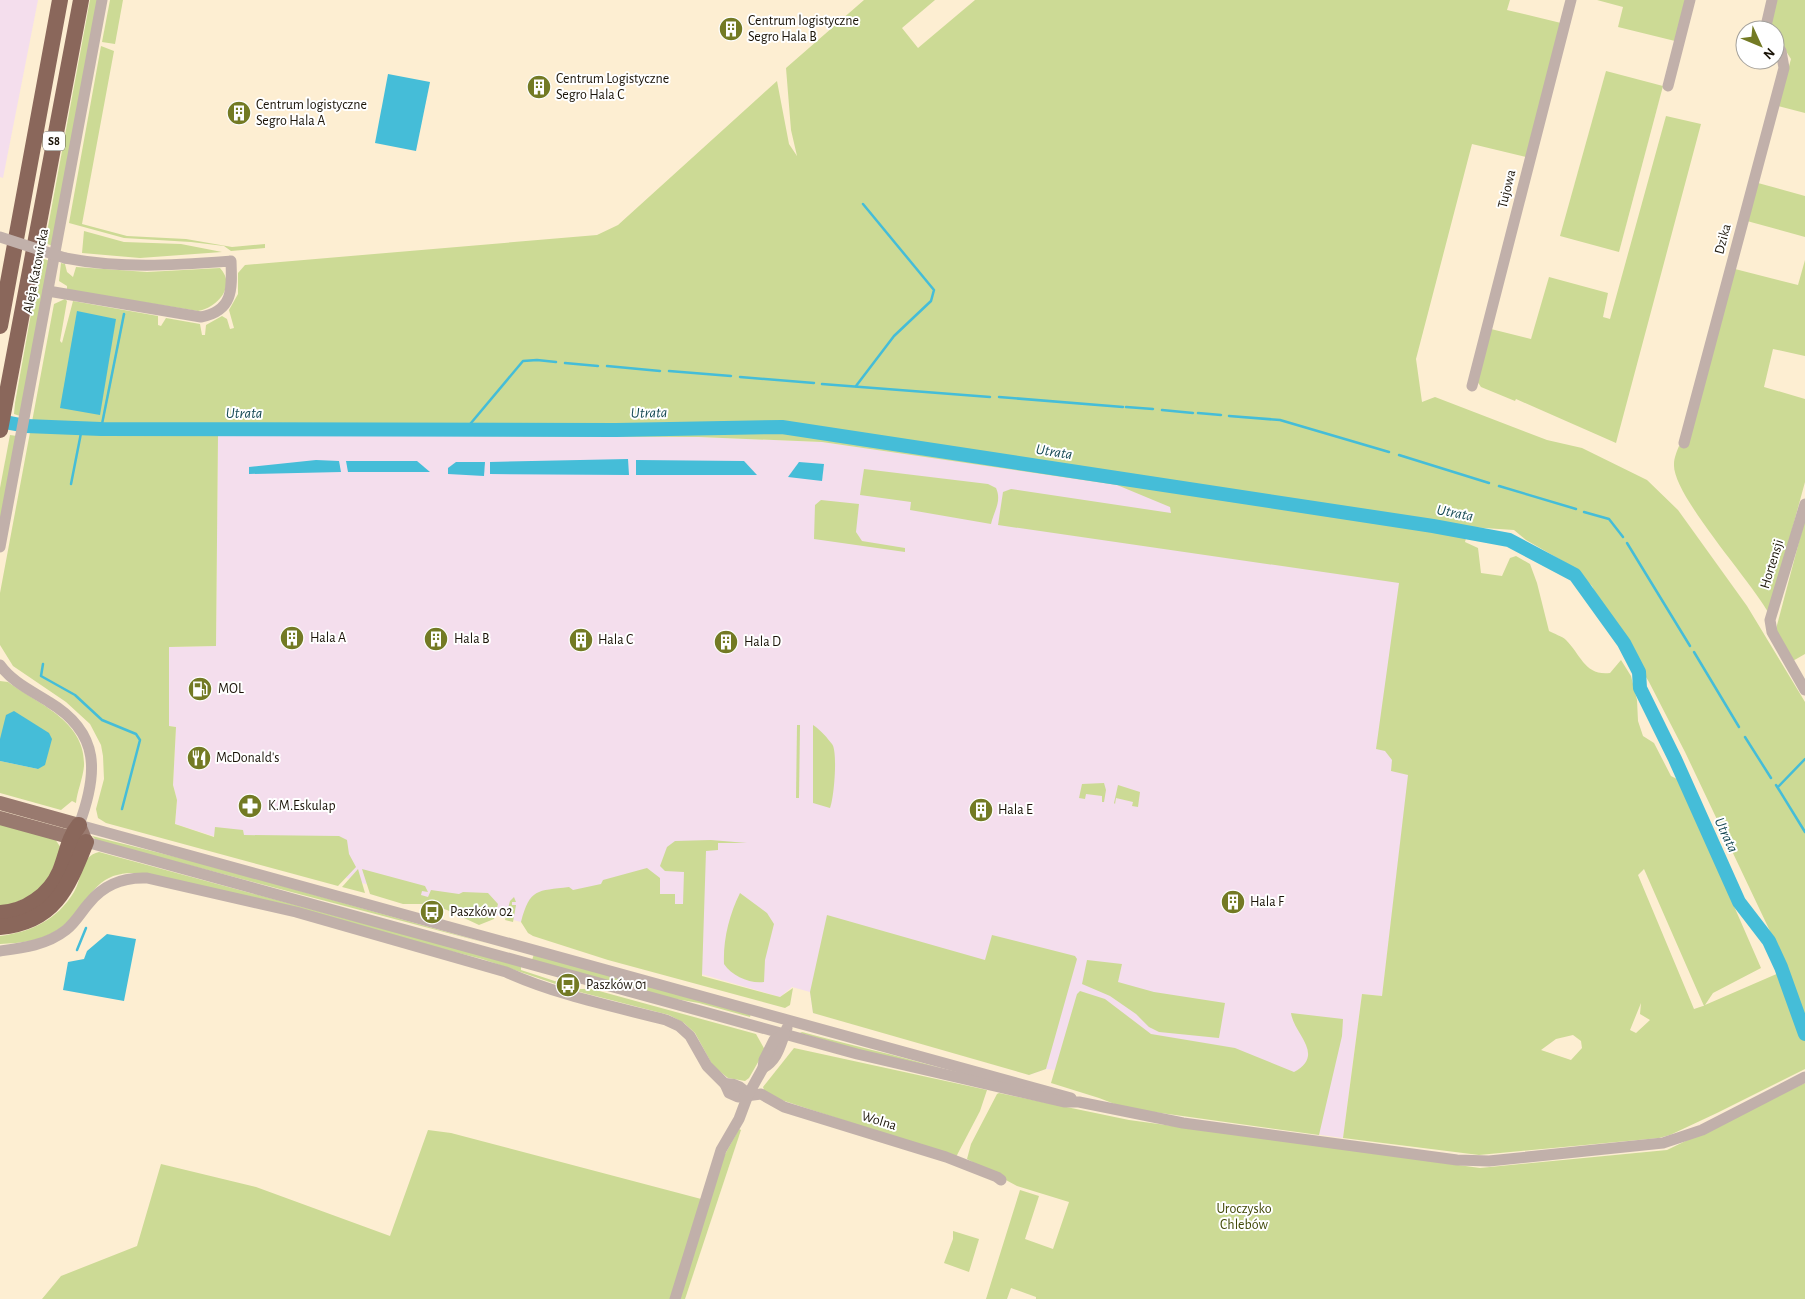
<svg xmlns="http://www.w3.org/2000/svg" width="1805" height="1299" font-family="'Alegreya Sans',sans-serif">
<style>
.commercial{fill:#f4deed}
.green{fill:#ccda95;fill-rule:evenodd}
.water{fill:#45bdd8}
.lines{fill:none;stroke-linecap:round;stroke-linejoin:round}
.stream{stroke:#45bdd8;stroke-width:2.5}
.river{stroke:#45bdd8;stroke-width:14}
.minor{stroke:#c1b0aa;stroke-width:11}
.major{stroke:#997a6f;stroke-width:14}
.highway{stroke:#8a675b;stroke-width:16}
.minor-bridge{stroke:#c1b0aa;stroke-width:11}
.labels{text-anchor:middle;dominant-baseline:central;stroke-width:4;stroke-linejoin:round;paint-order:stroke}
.shield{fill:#fff;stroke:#5f5a52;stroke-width:1}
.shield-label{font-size:12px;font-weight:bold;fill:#1b1408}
.poi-label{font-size:14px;fill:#1b1408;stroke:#fff;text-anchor:start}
.street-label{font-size:14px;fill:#1b1408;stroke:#fff}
.park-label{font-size:14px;fill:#404806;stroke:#fff}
.water-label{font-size:15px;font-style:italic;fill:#144853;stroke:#fff}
</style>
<rect width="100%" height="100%" fill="#fdeed2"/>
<g class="commercial">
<polygon points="0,0 38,0 3,178 0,177"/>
<polygon points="218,435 699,437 822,442 1192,495 1438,538 1382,996 1362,994 1343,1138 1142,1110 1055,1070 1046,1069 1029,1075 970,1047 813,1013 810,992 792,987 780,997 521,922 428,897 394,893 175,824 177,800 173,785 176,727 169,726 169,647 216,646"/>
</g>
<g class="green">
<polygon points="90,0 98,0 53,246 45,243"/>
<polygon points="110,0 123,0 115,44 102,42"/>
<path d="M864,0H935L902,28L918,48L975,0H1510L1507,10L1561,23L1526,157L1472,144L1416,359L1422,402L1435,397L1547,440L1582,448L1647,480L1678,510L1747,606L1805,702V1069L1717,1113L1670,1135L1659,1138L1479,1155L1343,1138L1362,994L1382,996L1408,775L1391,771L1392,760L1385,751L1376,749L1399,583L998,525L1003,492L1011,489L1171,513L1170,507L1117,485L822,442L699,437L218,435L216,646L169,647V726L176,727L173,785L177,800L175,824L214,837L215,827L243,830L244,835L339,836L347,840L349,854L356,867L338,886L106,823L98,818L96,809L104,779L103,756L101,745L90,724L66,702L13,666L0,645V593L54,304L65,299L67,301L60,341L62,343L73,301L158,316V325L161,326L166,318L200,324L202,335H205L206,325L222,316L227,319L230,329L234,328L229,310L238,294V273L245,265L597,235L618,225L777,81L789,144L797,156L791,130L786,68ZM1469,527L1514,530L1526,540L1568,564L1592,586L1598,599L1649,682L1685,752L1788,969L1705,1005L1713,993L1761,968L1679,780L1671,776L1654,743L1643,736L1638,721L1637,700L1631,676L1621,660L1610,673C1585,676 1581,655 1566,640C1562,636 1554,634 1549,631L1537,583L1530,564L1516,556L1510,558L1502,576L1481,573L1478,548L1465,542ZM1644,869L1704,1006H1703L1694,1009L1638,875ZM1641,1003L1640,1014L1650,1020L1636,1033L1630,1030ZM1573,1035L1581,1041L1582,1048L1571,1060L1541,1050L1556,1039Z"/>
<polygon points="1597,0 1685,0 1675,41 1618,27 1623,7"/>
<polygon points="1776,0 1805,0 1805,113 1778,106 1791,59 1775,34 1775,30 1771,27"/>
<polygon points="101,46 114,51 82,224 127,236 186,239 232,247 265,244 265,248 231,251 224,246 191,242 124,238 69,223"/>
<polygon points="1606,71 1663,86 1619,252 1560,236"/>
<polygon points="1666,116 1701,124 1616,443 1516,399 1515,401 1481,387 1477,381 1491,329 1531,339 1549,277 1608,293 1603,317 1610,319"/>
<polygon points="1758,183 1805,196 1805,237 1747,221"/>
<polygon points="84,231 124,242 181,244 222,252 140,258 82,253"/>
<polygon points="41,258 50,261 20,416 14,414 15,403"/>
<path d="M1805,260V356L1773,349L1764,387L1805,399V482L1769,614C1753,583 1672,495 1674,464C1674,458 1677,451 1679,446L1685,448L1735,269L1798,285Z"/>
<path d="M61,263L65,264L67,272L73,277L76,267L147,272L220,268C237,286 217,308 198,311L67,290V286L59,281Z"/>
<polygon points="10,435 17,436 0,522 0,488"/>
<path d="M864,469L988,484L996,488C1002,501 994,511 991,524L910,510L911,502L860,495Z"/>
<polygon points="821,500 859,504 856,532 862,541 905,548 905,552 814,539 815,505"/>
<polygon points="1805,519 1805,654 1791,662 1776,629"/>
<path d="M0,681L8,682C38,704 86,721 84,766C83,778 77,792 76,803L72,801L61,810L0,793V761L38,769L0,739Z"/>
<polygon points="797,725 800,725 799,798 796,798"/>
<path d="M813,725C821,730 828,739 832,744C838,751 834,799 830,808L813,803Z"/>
<polygon points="1104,783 1106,790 1104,802 1102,802 1102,796 1086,794 1085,799 1079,798 1082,784"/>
<polygon points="1118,785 1140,792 1138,807 1132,806 1133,802 1116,798 1115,804 1114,803"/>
<polygon points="0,823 55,839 61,848 44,890 0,909"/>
<polygon points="92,836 200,863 490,944 97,841"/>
<path d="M711,840L747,843H718V850L706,851L702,976L780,997L793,988L790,1005L785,1008L608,960L533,936L528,933L521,922C530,888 537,891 569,887L573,890L601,884L603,880L647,868L660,878V894H675V904H683L684,872L665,871L660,866L667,847L675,841Z"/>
<path d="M99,852L521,966V970L579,989H592L756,1034L765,1050L749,1078L745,1081L728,1078L713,1066L695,1033L684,1023L669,1015L576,991L482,959L148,874C88,867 96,903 59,929C42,941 21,943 0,944V936C31,932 57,920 74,892C83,877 80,856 99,852Z"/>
<polygon points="358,869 365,893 342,887"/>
<polygon points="362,869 425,886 428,892 422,891 421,895 428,897 431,890 459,894 463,892 488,893 498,904 494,919 479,925 447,910 429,904 403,904 370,894"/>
<path d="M740,893L767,913L774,924L765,960L764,982C750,984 732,976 724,964C723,940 729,915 740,893Z"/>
<polygon points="514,897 516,902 512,902 512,905 516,905 513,922 505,920 510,901"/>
<polygon points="827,915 985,960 992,935 1075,956 1077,959 1046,1069 1029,1075 813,1013 810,992"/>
<polygon points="534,954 751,1014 750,1017 699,1003 664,997 532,960"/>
<polygon points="1087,960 1122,964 1118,982 1154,992 1225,1003 1219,1038 1159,1032 1149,1027 1136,1014 1110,996 1082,984"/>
<path d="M1080,991L1105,999L1151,1034L1235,1048L1294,1072C1326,1054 1294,1035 1291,1013L1343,1019L1342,1036L1319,1135L1125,1108L1099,1098L1051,1083L1077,994Z"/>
<path d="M802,1032C849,1045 897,1055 944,1069L863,1051L800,1033Z"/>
<polygon points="794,1048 987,1090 980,1111 956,1157 766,1095 763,1087"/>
<polygon points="1805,1083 1805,1299 1036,1299 1036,1297 1011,1288 1007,1299 986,1299 1020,1190 1039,1196 1025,1239 1053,1249 1069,1202 1017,1186 967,1159 971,1144 997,1094 999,1093 1129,1120 1480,1168 1667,1150"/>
<polygon points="739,1129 741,1130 685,1299 678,1299 719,1165"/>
<polygon points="428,1130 451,1133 705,1200 674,1299 42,1299 61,1276 137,1246 161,1164 256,1187 390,1236"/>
<polygon points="953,1231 979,1239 969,1272 944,1263 953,1239"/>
</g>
<g class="water">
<polygon points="388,74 430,82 416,151 375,143"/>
<polygon points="77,311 116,319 100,415 60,408"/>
<polygon points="628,459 629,475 490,474 490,462"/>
<polygon points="316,460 339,461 341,472 249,474 249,467"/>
<polygon points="636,460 744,461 757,475 636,475"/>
<polygon points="346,461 417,461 430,472 348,472"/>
<polygon points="456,462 485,462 484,476 448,474 448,468"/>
<polygon points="799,462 824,464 822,481 788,477"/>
<polygon points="14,711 49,733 52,739 45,765 38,769 0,761 0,739 6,715"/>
<polygon points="107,934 136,939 124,1001 63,990 68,962 84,959 87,951"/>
</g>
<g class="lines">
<g class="stream">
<polyline points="565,363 598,366"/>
<polyline points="607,366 660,371"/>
<polyline points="669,371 731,376"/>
<polyline points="740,377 814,383"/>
<polyline points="822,384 990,397"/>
<polyline points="856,386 894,336 931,301 934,290 863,204"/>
<polyline points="999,397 1123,407"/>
<polyline points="1126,407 1153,409"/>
<polyline points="1162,410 1193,413"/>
<polyline points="1198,413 1221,415"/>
<polyline points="1229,416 1280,420 1389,452"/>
<polyline points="101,429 124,314"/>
<polyline points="466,429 523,361 537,360 556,362"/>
<polyline points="1399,455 1489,483"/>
<polyline points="71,484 82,428"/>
<polyline points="1499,486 1576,509"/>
<polyline points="1584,512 1609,519 1623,537"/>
<polyline points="1627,543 1690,646"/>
<polyline points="1694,652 1739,727"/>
<polyline points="43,664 41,676 75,695 102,720 136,734 140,740 122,809"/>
<polyline points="1745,737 1771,778"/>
<polyline points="1776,785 1805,832"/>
<polyline points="1778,787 1805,759"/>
<polyline points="77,950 86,928"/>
</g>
<polyline class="river" points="0,421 26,426 101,429 616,430 782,427 1433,526 1509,540 1575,575 1624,643 1639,672 1640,688 1675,759 1739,902 1769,941 1781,967 1805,1034"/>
<g class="minor">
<polyline points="1768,30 1766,26 1772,0"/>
<polyline points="1668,86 1690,0"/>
<path d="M48,291L201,317C234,311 232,288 231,261C175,265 121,269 65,258"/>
<polyline points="1472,386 1571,0"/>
<polyline points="1684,443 1784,68 1781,51 1775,43"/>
<polyline points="1805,504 1770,620 1772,632 1805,690"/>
<polyline points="0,547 102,0"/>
<path d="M0,665C12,682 32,691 49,702C101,733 98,774 79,825L1071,1098"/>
<polyline points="86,842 857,1054 1064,1102 1079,1102 1183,1123 1457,1160 1489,1161 1663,1143 1702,1130 1805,1077"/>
<path d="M0,951C23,948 47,945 66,930C76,922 81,912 89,903C104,884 124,877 147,878L296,912L506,972C557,995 612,1006 666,1020L679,1026L690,1036L707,1066L725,1084L729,1093L738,1097L761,1094L784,1107L946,1157L997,1177L1001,1180"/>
<path d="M763,1068C779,1059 780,1044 787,1028"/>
<path d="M725,1084C735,1083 742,1087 748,1095"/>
<polyline points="675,1299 721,1150 739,1119 748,1095 763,1068 764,1060 774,1040 785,1034"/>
</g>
<g class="major">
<polyline points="0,803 79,825 86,842"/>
<polyline points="0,818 80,840"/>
</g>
<g class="highway">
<polyline points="0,326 60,0"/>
<polyline points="0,430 81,0"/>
<path d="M0,913C25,912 50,895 60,871C67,854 68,839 79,825"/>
<path d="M0,927C55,922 68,887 86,842"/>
</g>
<polyline class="minor-bridge" points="0,237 65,258"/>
</g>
<defs>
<g id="building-disc" transform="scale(1.25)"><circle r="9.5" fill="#737a24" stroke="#fff"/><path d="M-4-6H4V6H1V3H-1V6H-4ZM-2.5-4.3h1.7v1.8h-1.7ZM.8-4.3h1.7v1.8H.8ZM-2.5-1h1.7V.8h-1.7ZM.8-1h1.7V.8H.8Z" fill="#fff"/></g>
<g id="fuel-disc" transform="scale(1.25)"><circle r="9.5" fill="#737a24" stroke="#fff"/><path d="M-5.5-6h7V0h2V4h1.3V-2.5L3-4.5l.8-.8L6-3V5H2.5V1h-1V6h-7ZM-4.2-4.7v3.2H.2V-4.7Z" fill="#fff"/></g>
<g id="restaurant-disc" transform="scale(1.25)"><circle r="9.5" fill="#737a24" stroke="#fff"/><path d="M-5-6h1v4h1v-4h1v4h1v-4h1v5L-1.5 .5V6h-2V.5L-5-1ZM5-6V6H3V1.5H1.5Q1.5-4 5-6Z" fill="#fff"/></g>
<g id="pharmacy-disc" transform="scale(1.25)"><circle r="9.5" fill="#737a24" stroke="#fff"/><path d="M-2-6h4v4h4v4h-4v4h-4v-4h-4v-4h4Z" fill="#fff"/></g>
<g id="bus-disc" transform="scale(1.25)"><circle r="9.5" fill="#737a24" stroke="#fff"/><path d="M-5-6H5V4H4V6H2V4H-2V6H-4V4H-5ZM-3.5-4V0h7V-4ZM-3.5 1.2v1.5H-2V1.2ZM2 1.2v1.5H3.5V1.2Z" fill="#fff"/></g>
</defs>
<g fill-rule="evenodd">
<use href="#building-disc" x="731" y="29"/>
<use href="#building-disc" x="539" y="87"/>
<use href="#building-disc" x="239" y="113"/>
<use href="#building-disc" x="292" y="638"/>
<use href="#building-disc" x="436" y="639"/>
<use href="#building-disc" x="581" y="640"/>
<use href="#building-disc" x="726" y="642"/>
<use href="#fuel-disc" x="200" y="689"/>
<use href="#restaurant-disc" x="199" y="758"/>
<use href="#pharmacy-disc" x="250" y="806"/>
<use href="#building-disc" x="981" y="810"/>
<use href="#building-disc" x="1233" y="902"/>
<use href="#bus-disc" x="432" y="912"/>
<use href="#bus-disc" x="568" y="985"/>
</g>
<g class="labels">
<rect class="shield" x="43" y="131.5" width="22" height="19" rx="4"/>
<g class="shield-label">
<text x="54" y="141">S8</text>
</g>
<g class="poi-label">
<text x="748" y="21">Centrum logistyczne<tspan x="748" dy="16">Segro Hala B</tspan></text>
<text x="556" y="79">Centrum Logistyczne<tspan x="556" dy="16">Segro Hala C</tspan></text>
<text x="256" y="105">Centrum logistyczne<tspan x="256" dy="16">Segro Hala A</tspan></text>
<text x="310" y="638">Hala A</text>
<text x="454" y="639">Hala B</text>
<text x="598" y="640">Hala C</text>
<text x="744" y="642">Hala D</text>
<text x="218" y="689">MOL</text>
<text x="216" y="758">McDonald's</text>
<text x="268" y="806">K.M.Eskulap</text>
<text x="998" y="810">Hala E</text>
<text x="1250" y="902">Hala F</text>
<text x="450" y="912">Paszków 02</text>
<text x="586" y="985">Paszków 01</text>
</g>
<g class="street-label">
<text transform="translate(1507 189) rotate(-76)">Tujowa</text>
<text transform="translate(1723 239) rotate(-75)">Dzika</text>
<text transform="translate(36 271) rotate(-79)">Aleja Katowicka</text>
<text transform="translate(1772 564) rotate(-73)">Hortensji</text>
<text transform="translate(879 1121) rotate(17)">Wolna</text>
</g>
<g class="park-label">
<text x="1244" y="1209">Uroczysko<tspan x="1244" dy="16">Chlebów</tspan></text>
</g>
<g class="water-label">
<text x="244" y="413">Utrata</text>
<text transform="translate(649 413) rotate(-1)">Utrata</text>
<text transform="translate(1054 452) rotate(9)">Utrata</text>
<text transform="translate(1455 513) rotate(11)">Utrata</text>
<text transform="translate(1726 835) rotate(65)">Utrata</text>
</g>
</g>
<g transform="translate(1760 45) rotate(134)"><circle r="24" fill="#ffffff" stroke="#a4a19c"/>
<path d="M0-4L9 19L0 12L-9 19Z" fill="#737a24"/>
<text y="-8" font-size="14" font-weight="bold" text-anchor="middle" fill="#1b1408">N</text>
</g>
</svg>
